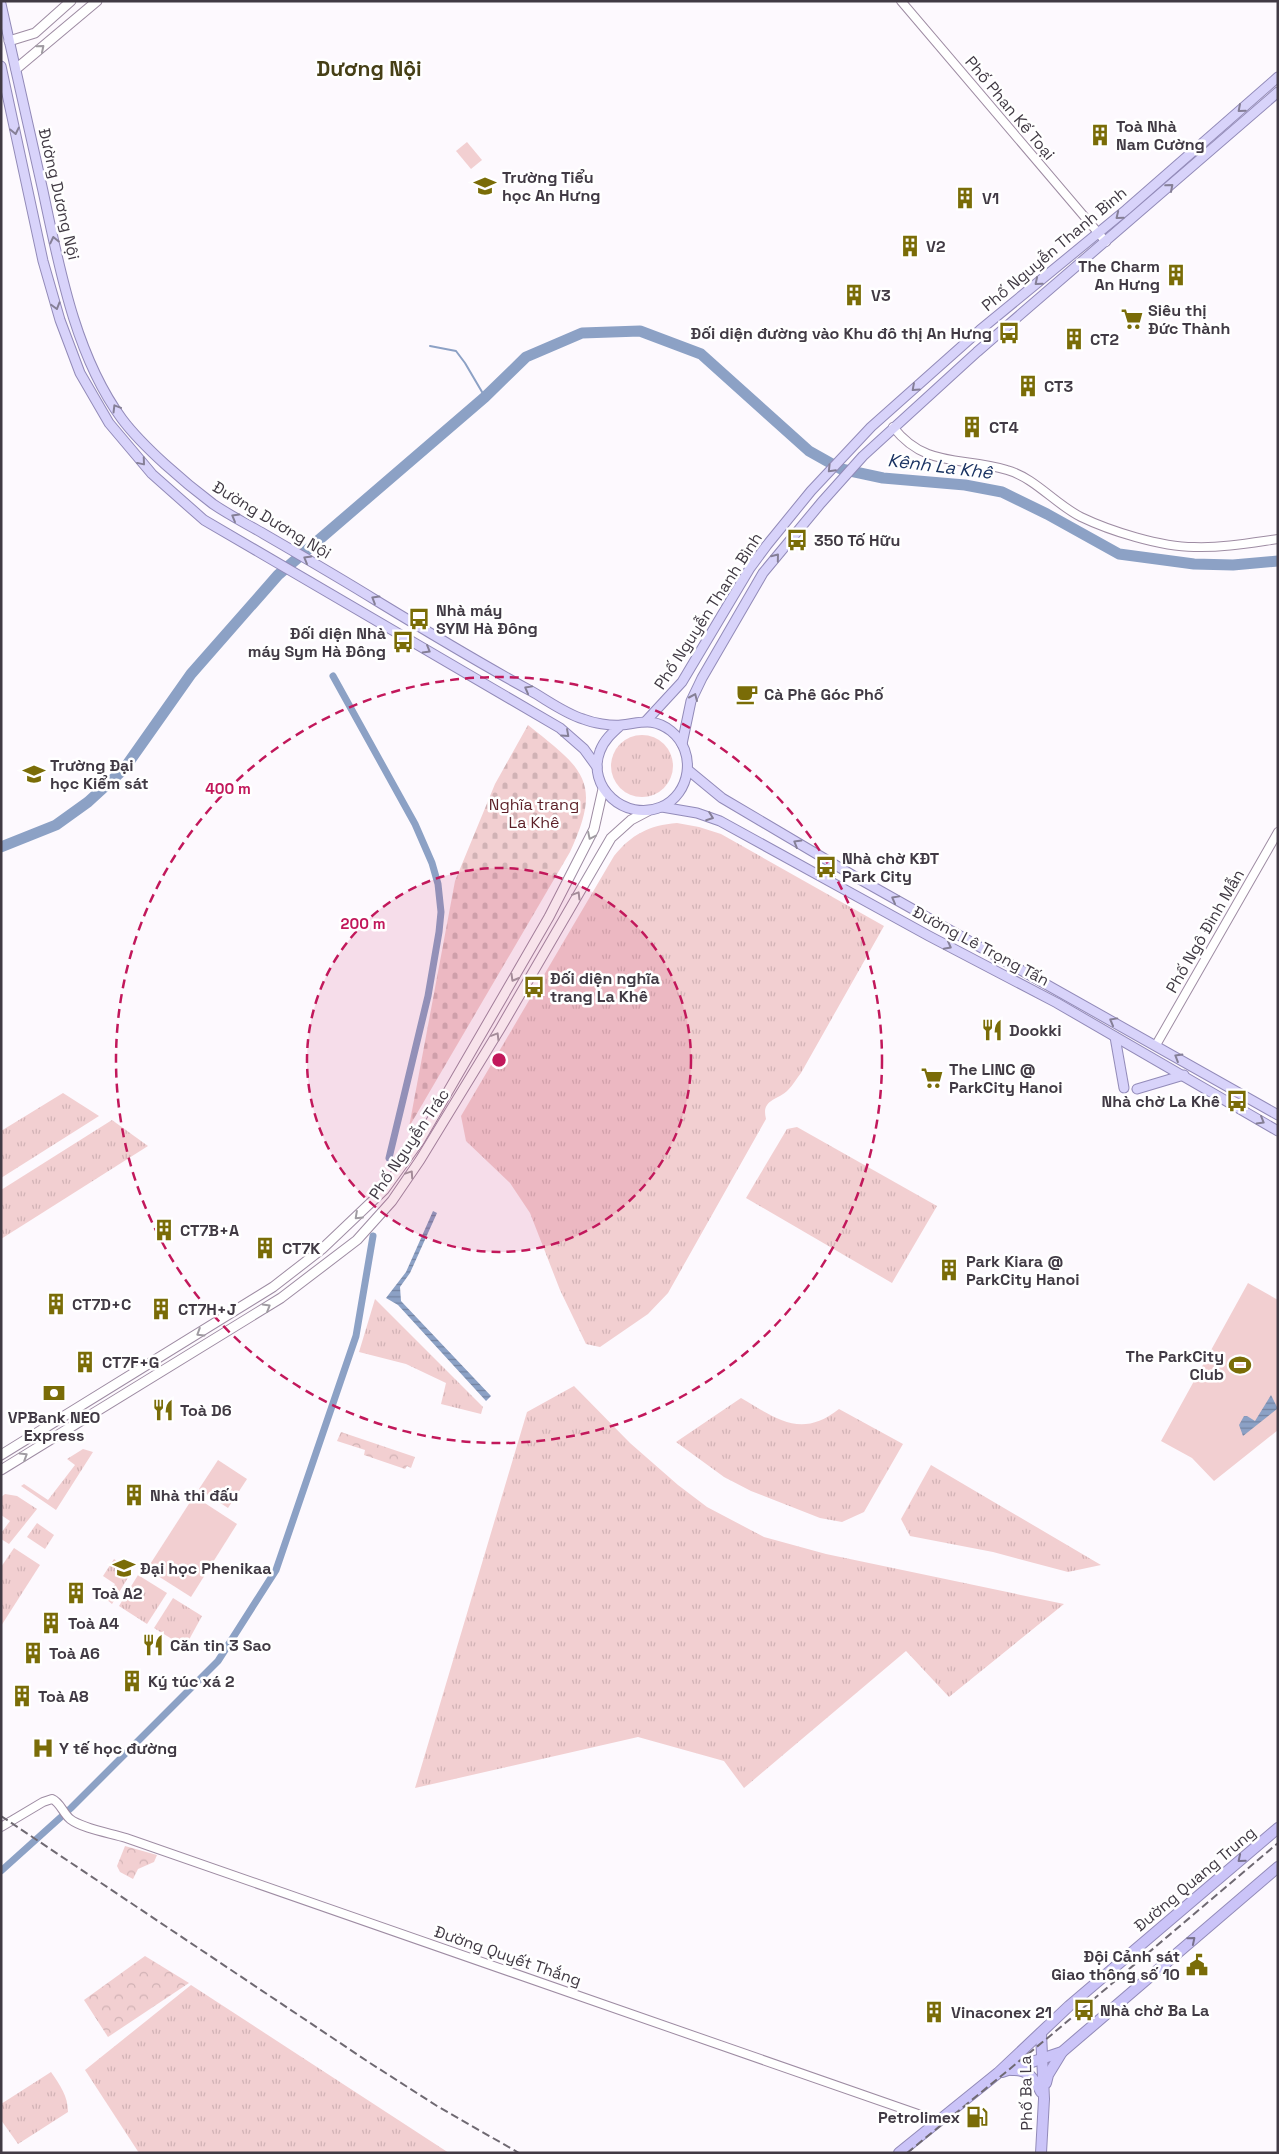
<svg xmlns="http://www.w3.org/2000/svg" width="1279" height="2154" font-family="'Space Grotesk',sans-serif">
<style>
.grass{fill:url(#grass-tufts)}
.forest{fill:url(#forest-crowns)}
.cemetery{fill:url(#cemetery-stones)}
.garden{fill:#f2cfd1}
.water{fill:url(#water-rules)}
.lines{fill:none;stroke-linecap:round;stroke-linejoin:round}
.stream{stroke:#8ca1c5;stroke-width:2}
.canal{stroke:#8ca1c5;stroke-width:7}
.river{stroke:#8ca1c5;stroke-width:11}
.tertiary-casing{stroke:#9e8ca3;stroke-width:10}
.secondary-casing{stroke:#9e8ca3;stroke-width:11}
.primary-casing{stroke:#928ab8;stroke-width:11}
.trunk-casing{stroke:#928ab8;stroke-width:12}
.tertiary{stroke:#fff;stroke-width:8}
.secondary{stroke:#fff;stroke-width:9}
.primary{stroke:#d8d3fa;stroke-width:9}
.trunk{stroke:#cbc4f8;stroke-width:10}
.rail{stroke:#6f6972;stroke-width:2;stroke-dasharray:8 4;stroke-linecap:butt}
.oneway{stroke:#a09ca2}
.oneway2{stroke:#857f96}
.oneway3{stroke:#78718c}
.ring{fill:none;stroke:#c2185b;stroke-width:2.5;stroke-dasharray:9 6}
.labels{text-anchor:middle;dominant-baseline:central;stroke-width:5;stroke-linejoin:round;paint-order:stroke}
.street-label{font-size:16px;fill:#413a44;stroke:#fff}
.poi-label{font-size:16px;font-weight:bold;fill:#413a44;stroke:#fff;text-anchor:start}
.park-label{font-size:16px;fill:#5b1e26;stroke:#fff}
.water-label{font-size:18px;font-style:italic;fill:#1a3362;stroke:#fff}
.district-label{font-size:21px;font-weight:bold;fill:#463f16;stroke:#fff}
.centre{fill:#c2185b;stroke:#fff;stroke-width:2.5}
.ring-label{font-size:15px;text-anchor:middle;font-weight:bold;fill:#c2185b;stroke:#fff;stroke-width:5;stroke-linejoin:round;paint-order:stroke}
</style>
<defs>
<pattern id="grass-tufts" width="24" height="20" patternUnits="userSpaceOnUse" patternTransform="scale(1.25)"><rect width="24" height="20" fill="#f2cfd1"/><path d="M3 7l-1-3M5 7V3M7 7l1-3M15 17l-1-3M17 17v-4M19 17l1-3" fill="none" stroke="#d1b2b5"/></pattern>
<pattern id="forest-crowns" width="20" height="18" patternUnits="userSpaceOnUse" patternTransform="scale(1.25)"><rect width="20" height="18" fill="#f2cfd1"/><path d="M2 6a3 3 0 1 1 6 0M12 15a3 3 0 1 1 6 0" fill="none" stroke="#d1b2b5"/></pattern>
<pattern id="cemetery-stones" width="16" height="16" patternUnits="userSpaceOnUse" patternTransform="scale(1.25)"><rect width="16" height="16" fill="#f2cfd1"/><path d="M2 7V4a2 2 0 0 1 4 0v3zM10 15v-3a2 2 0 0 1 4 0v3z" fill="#d1b2b5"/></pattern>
<pattern id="water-rules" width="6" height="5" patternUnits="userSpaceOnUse" patternTransform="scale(1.25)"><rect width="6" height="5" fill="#8ca1c5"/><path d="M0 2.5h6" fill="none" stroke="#7484a2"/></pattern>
</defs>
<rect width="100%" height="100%" fill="#fdf9fe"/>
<g class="grass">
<circle cx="642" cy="766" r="31"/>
<path d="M677,823L699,827L721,834L884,926L801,1073C797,1078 793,1085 788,1090C777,1101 761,1099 766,1119L668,1293L648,1314L600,1347L586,1344L560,1290L530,1213L510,1183L466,1141L461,1116L614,856C631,835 649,825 677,823Z"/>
<polygon points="63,1093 99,1116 1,1178 1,1131"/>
<polygon points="112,1120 148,1146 1,1239 1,1190"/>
<polygon points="797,1127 937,1206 892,1283 746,1198 787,1129"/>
<polygon points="375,1299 483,1407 481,1414 441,1404 446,1383 406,1364 359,1352"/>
<polygon points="574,1386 630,1443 678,1485 707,1507 764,1537 826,1554 1064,1604 949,1697 906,1651 744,1788 724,1761 638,1737 415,1788 527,1412"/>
<path d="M741,1398C777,1419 801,1439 839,1409L903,1444L864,1512L842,1522L820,1518L751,1491L724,1477L676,1442Z"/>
<polygon points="83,1449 93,1452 56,1510 21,1486 24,1484 48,1500 75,1465 67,1459"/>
<polygon points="931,1465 1101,1565 1068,1572 993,1552 910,1536 901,1519"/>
<polygon points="5,1494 17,1496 37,1509 9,1544 1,1539 1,1533 10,1521 1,1515 1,1497"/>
<polygon points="37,1523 54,1535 45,1549 27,1537"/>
<polygon points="14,1548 40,1565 1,1626 1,1567"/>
<polygon points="114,1559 132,1571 112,1604 106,1599 115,1584 103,1576"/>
<polygon points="138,1575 167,1593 147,1624 119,1606"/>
<polygon points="173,1598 202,1616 185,1647 154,1628"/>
<polygon points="191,1985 449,2153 139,2153 85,2070"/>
<path d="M51,2072C60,2085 68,2096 68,2112L18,2144L1,2120V2104Z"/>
</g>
<g class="forest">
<polygon points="341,1432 415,1457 411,1468 407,1466 405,1469 364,1455 365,1450 337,1441"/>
<polygon points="125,1846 157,1855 154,1862 138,1869 133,1879 120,1872 117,1866"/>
<polygon points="145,1956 189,1983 108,2037 84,2000"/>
</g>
<path class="cemetery" d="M528,725C583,769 603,781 570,852L409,1127L455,881L495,784Z"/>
<g class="garden">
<polygon points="467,142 482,160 471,169 456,151"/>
<polygon points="1248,1283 1278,1300 1278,1430 1214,1481 1192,1458 1161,1441"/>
<polygon points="218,1460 247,1479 228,1508 199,1489"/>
<polygon points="194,1496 237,1524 191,1597 147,1569"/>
</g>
<g class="water">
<polygon points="433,1211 437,1213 410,1273 400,1287 401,1301 491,1396 486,1401 398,1305 386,1298 406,1272"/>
<polygon points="1271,1395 1277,1407 1277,1409 1243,1436 1239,1425 1244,1416 1247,1416 1255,1421"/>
</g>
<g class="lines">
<polyline class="stream" points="430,346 456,351 465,363 485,397"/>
<g class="canal">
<polyline points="333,676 415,824 432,863 438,884 441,912 439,932 428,996 389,1158"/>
<polyline points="1,1871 71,1808 218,1661 276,1570 356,1336 373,1236"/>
</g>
<polyline class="river" points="1,847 56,825 88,802 124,769 191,674 278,575 485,397 526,357 582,333 640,331 701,354 809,451 841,469 883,478 965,485 1002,492 1047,514 1119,554 1194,564 1233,565 1278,561"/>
<g class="tertiary-casing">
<g id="tertiary">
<polyline points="901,1 1106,242"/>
<path d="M893,427C926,469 962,456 1007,470C1035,478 1055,504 1081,517C1110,531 1161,547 1194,547C1222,548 1250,543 1278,539"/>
<polyline points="1156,1045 1278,832"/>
<path d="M1,1827L43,1802L52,1799C60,1802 63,1813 70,1819C83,1829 110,1833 126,1838L938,2121"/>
</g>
</g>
<g class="secondary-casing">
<g id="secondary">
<polyline points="9,41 35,33 71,1"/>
<polyline points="16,69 97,1"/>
<polyline points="1,1455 273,1287 322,1249 384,1190 420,1140 549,917 594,829 603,789"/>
<polyline points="1,1470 281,1298 357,1240 392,1201 420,1160 500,1029 611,838 631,820 648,811"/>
</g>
</g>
<g class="primary-casing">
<g id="primary">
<path d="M1,4C15,66 29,129 43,191C59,266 75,355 122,419C143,447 185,483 213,504C229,515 247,524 264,534C302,556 340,578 377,601C428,632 479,663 531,691C547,700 564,713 583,719C593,723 610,726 621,725C641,723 653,717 671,731C697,752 691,794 661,807C625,822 586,787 600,751C604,740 612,733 621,725"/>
<polyline points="1,66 43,261 60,320 80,373 109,423 152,474 204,520 560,728 584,749 597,767"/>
<polyline points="646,721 682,682 750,568 767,545 811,491 871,427 980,330 1126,210 1278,77"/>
<polyline points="682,744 691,701 702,678 763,573 821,503 863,456 977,352 1278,92"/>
<polyline points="688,770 722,798 854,876 1278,1115"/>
<polyline points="662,807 697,813 720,821 929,936 1057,1003 1278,1131"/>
<polyline points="1115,1037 1124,1088"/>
<polyline points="1137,1089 1184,1075"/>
</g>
</g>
<g class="trunk-casing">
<g id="trunk">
<polyline points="1041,2033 1044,2099 1041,2153"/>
<path d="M1012,2070C1028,2069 1034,2078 1041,2092"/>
<polyline points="1002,2072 1062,2052 1278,1867"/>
<polyline points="1046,2083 1048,2075 1062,2052"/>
<polyline points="899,2153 998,2073 1069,2006 1278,1828"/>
</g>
</g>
<use href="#tertiary" class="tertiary"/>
<use href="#secondary" class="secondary"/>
<use href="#primary" class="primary"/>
<use href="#trunk" class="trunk"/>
<g class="rail">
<polyline points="1,1816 370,2063 437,2106 519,2153"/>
<polyline points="907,2153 1050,2036 1278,1843"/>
</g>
</g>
<defs><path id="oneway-chevron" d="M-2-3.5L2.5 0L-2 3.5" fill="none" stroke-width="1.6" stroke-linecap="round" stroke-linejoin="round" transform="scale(1.25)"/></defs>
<g class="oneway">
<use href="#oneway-chevron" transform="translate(41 48) rotate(-40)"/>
<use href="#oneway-chevron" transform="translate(591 836) rotate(116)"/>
<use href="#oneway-chevron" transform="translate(577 895) rotate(-59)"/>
<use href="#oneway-chevron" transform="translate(514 978) rotate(120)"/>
<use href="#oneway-chevron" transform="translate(496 1036) rotate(-59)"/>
<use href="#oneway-chevron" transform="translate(410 1174) rotate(-56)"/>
<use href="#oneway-chevron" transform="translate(358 1216) rotate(137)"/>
<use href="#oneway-chevron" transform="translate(267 1307) rotate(-31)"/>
<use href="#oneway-chevron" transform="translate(200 1333) rotate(148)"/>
<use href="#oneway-chevron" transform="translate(24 1456) rotate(-32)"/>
</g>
<g class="oneway2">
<use href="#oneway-chevron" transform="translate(1241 109) rotate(139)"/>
<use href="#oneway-chevron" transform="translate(15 131) rotate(78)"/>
<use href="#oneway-chevron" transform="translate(1170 187) rotate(-41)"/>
<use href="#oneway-chevron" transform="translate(1119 216) rotate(141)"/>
<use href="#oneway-chevron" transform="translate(54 240) rotate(-103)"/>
<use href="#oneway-chevron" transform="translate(1038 282) rotate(140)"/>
<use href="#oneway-chevron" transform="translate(56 306) rotate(74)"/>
<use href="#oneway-chevron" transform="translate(915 388) rotate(138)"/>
<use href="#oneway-chevron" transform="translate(116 408) rotate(-121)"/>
<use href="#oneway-chevron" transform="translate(142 462) rotate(50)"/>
<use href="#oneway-chevron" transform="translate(831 469) rotate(134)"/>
<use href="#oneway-chevron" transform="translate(235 517) rotate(-150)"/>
<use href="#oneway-chevron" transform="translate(776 557) rotate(-51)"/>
<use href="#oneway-chevron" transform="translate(307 559) rotate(-150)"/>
<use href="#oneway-chevron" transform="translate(375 599) rotate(-149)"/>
<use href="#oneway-chevron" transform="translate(427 650) rotate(30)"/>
<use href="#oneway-chevron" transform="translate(528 689) rotate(-151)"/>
<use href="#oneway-chevron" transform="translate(694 697) rotate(-66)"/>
<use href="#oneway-chevron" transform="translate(566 734) rotate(42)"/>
<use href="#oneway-chevron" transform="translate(710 817) rotate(20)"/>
<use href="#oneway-chevron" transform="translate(797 843) rotate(-149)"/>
<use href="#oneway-chevron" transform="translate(895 899) rotate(-151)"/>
<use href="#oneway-chevron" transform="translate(948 946) rotate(28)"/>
<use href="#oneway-chevron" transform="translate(1113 1021) rotate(-151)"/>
<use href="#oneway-chevron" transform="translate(1178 1057) rotate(-149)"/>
<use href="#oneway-chevron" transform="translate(1261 1121) rotate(30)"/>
</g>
<g class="oneway3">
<use href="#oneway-chevron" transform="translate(1241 1859) rotate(140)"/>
<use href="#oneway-chevron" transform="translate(1192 1940) rotate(-40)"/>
</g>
<circle cx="499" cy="1060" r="192" fill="#c2185b" fill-opacity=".12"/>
<g class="ring">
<circle cx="499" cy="1060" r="192"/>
<circle cx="499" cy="1060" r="383"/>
</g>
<defs>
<g id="building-bare" transform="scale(1.725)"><path d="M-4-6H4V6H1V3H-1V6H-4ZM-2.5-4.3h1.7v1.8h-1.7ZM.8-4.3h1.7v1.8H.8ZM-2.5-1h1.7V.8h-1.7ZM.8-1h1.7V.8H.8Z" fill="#7a6c07" stroke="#fff" stroke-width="2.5" paint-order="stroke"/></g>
<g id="school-bare" transform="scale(1.725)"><path d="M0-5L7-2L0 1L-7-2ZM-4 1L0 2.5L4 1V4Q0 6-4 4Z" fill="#7a6c07" stroke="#fff" stroke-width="2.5" paint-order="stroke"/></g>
<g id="supermarket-bare" transform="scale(1.725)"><path d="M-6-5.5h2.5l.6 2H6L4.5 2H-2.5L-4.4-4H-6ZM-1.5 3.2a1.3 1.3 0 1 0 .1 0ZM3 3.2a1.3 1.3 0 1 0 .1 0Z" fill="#7a6c07" stroke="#fff" stroke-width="2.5" paint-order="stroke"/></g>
<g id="bus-bare" transform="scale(1.725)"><path d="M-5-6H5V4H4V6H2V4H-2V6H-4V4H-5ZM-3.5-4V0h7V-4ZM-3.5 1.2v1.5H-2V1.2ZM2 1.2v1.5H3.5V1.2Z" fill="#7a6c07" stroke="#fff" stroke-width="2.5" paint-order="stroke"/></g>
<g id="cafe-bare" transform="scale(1.725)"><path d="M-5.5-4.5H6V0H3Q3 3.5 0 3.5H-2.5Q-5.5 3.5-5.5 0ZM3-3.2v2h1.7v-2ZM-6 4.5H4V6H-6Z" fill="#7a6c07" stroke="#fff" stroke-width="2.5" paint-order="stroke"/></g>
<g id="university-bare" transform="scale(1.725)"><path d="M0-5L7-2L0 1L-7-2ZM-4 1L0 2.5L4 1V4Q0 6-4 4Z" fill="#7a6c07" stroke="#fff" stroke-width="2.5" paint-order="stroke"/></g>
<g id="restaurant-bare" transform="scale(1.725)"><path d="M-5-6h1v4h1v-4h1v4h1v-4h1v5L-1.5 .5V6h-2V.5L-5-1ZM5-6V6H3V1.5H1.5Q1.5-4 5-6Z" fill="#7a6c07" stroke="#fff" stroke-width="2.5" paint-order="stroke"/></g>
<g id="stadium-bare" transform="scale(1.725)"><path d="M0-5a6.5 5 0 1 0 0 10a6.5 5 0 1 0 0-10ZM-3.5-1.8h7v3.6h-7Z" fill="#7a6c07" stroke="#fff" stroke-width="2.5" paint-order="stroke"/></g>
<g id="bank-bare" transform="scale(1.725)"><path d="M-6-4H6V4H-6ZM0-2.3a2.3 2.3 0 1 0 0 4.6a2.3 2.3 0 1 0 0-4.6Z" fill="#7a6c07" stroke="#fff" stroke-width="2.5" paint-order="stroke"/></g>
<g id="hospital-bare" transform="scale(1.725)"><path d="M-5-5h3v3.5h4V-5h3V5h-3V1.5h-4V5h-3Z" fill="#7a6c07" stroke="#fff" stroke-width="2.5" paint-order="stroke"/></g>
<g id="civic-bare" transform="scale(1.725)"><path d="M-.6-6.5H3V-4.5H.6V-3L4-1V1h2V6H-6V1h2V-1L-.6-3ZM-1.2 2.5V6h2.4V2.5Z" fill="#7a6c07" stroke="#fff" stroke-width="2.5" paint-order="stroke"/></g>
<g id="fuel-bare" transform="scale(1.725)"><path d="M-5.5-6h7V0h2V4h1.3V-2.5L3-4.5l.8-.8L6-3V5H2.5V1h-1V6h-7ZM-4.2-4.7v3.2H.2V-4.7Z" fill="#7a6c07" stroke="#fff" stroke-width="2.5" paint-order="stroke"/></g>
</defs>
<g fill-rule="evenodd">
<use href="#building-bare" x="1100" y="135"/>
<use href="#school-bare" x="485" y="186"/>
<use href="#building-bare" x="965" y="198"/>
<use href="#building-bare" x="910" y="246"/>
<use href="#building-bare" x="1176" y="275"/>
<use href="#building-bare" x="854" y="295"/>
<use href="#supermarket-bare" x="1132" y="319"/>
<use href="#bus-bare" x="1009" y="333"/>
<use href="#building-bare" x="1074" y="339"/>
<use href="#building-bare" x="1028" y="386"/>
<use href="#building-bare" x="972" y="427"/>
<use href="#bus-bare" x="797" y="540"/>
<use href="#bus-bare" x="419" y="619"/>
<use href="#bus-bare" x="403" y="642"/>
<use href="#cafe-bare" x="747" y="694"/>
<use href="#university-bare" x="34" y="774"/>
<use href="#bus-bare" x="826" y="867"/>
<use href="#bus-bare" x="534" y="987"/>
<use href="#restaurant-bare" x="992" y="1030"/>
<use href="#supermarket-bare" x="932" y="1078"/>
<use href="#bus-bare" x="1237" y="1101"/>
<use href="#building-bare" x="164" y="1230"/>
<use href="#building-bare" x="265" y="1248"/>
<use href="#building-bare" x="949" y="1270"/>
<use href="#building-bare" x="56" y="1304"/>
<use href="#building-bare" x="161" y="1309"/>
<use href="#building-bare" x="85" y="1362"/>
<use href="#stadium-bare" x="1240" y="1365"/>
<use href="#bank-bare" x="54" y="1393"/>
<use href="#restaurant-bare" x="163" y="1410"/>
<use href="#building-bare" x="134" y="1495"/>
<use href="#university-bare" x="124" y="1568"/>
<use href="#building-bare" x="76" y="1593"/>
<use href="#building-bare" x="51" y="1623"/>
<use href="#restaurant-bare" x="153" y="1645"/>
<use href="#building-bare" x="33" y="1653"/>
<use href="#building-bare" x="132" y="1681"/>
<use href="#building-bare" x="22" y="1696"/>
<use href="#hospital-bare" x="43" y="1748"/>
<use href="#civic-bare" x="1197" y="1965"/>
<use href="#bus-bare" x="1084" y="2010"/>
<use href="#building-bare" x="934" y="2012"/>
<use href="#fuel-bare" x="977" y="2117"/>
</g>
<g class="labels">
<g class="street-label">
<text transform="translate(1010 108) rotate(50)">Phố Phan Kế Toại</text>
<text transform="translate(59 194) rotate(77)">Đường Dương Nội</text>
<text transform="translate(1054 249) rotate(-40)">Phố Nguyễn Thanh Bình</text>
<text transform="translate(272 520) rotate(31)">Đường Dương Nội</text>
<text transform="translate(708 611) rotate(-57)">Phố Nguyễn Thanh Bình</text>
<text transform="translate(1205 931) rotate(-60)">Phố Ngô Đình Mẫn</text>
<text transform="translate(981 946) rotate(28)">Đường Lê Trọng Tấn</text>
<text transform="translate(409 1144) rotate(-56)">Phố Nguyễn Trác</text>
<text transform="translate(1195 1879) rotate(-40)">Đường Quang Trung</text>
<text transform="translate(508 1956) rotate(19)">Đường Quyết Thắng</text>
<text transform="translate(1026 2093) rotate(-91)">Phố Ba La</text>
</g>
<g class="poi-label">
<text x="1116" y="126">Toà Nhà<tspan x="1116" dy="18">Nam Cường</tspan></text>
<text x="502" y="177">Trường Tiểu<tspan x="502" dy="18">học An Hưng</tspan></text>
<text x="982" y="198">V1</text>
<text x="926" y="246">V2</text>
<text x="1160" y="266" text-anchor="end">The Charm<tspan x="1160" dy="18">An Hưng</tspan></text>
<text x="871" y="295">V3</text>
<text x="1148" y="310">Siêu thị<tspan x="1148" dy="18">Đức Thành</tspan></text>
<text x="992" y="333" text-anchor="end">Đối diện đường vào Khu đô thị An Hưng</text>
<text x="1090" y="339">CT2</text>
<text x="1044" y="386">CT3</text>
<text x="989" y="427">CT4</text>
<text x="814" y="540">350 Tố Hữu</text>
<text x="436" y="610">Nhà máy<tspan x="436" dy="18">SYM Hà Đông</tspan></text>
<text x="386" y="633" text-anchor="end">Đối diện Nhà<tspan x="386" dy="18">máy Sym Hà Đông</tspan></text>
<text x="764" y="694">Cà Phê Góc Phố</text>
<text x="50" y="765">Trường Đại<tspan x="50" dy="18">học Kiểm sát</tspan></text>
<text x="842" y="858">Nhà chờ KĐT<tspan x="842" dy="18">Park City</tspan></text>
<text x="550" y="978">Đối diện nghĩa<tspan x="550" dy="18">trang La Khê</tspan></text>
<text x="1009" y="1030">Dookki</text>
<text x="949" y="1069">The LINC @<tspan x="949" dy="18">ParkCity Hanoi</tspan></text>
<text x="1220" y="1101" text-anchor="end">Nhà chờ La Khê</text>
<text x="180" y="1230">CT7B+A</text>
<text x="282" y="1248">CT7K</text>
<text x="966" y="1261">Park Kiara @<tspan x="966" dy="18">ParkCity Hanoi</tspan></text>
<text x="72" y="1304">CT7D+C</text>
<text x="178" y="1309">CT7H+J</text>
<text x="1224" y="1356" text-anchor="end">The ParkCity<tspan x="1224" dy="18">Club</tspan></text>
<text x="102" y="1362">CT7F+G</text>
<text x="180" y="1410">Toà D6</text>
<text x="54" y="1417" text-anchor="middle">VPBank NEO<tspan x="54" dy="18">Express</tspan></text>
<text x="150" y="1495">Nhà thi đấu</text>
<text x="140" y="1568">Đại học Phenikaa</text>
<text x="92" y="1593">Toà A2</text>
<text x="68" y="1623">Toà A4</text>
<text x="170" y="1645">Căn tin 3 Sao</text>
<text x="49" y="1653">Toà A6</text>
<text x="148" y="1681">Ký túc xá 2</text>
<text x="38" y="1696">Toà A8</text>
<text x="59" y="1748">Y tế học đường</text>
<text x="1180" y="1956" text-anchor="end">Đội Cảnh sát<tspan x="1180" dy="18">Giao thông số 10</tspan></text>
<text x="1100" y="2010">Nhà chờ Ba La</text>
<text x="951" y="2012">Vinaconex 21</text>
<text x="960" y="2117" text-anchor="end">Petrolimex</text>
</g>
<g class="park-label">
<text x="534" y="804">Nghĩa trang<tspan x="534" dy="18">La Khê</tspan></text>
</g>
<g class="water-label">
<text transform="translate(940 466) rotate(7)">Kênh La Khê</text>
</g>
<g class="district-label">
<text x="369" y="68">Dương Nội</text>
</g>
</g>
<circle cx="499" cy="1060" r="8" class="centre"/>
<g class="ring-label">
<text x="228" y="794">400 m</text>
<text x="363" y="929">200 m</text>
</g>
<rect width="1279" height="2154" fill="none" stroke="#413a44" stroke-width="5"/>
</svg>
